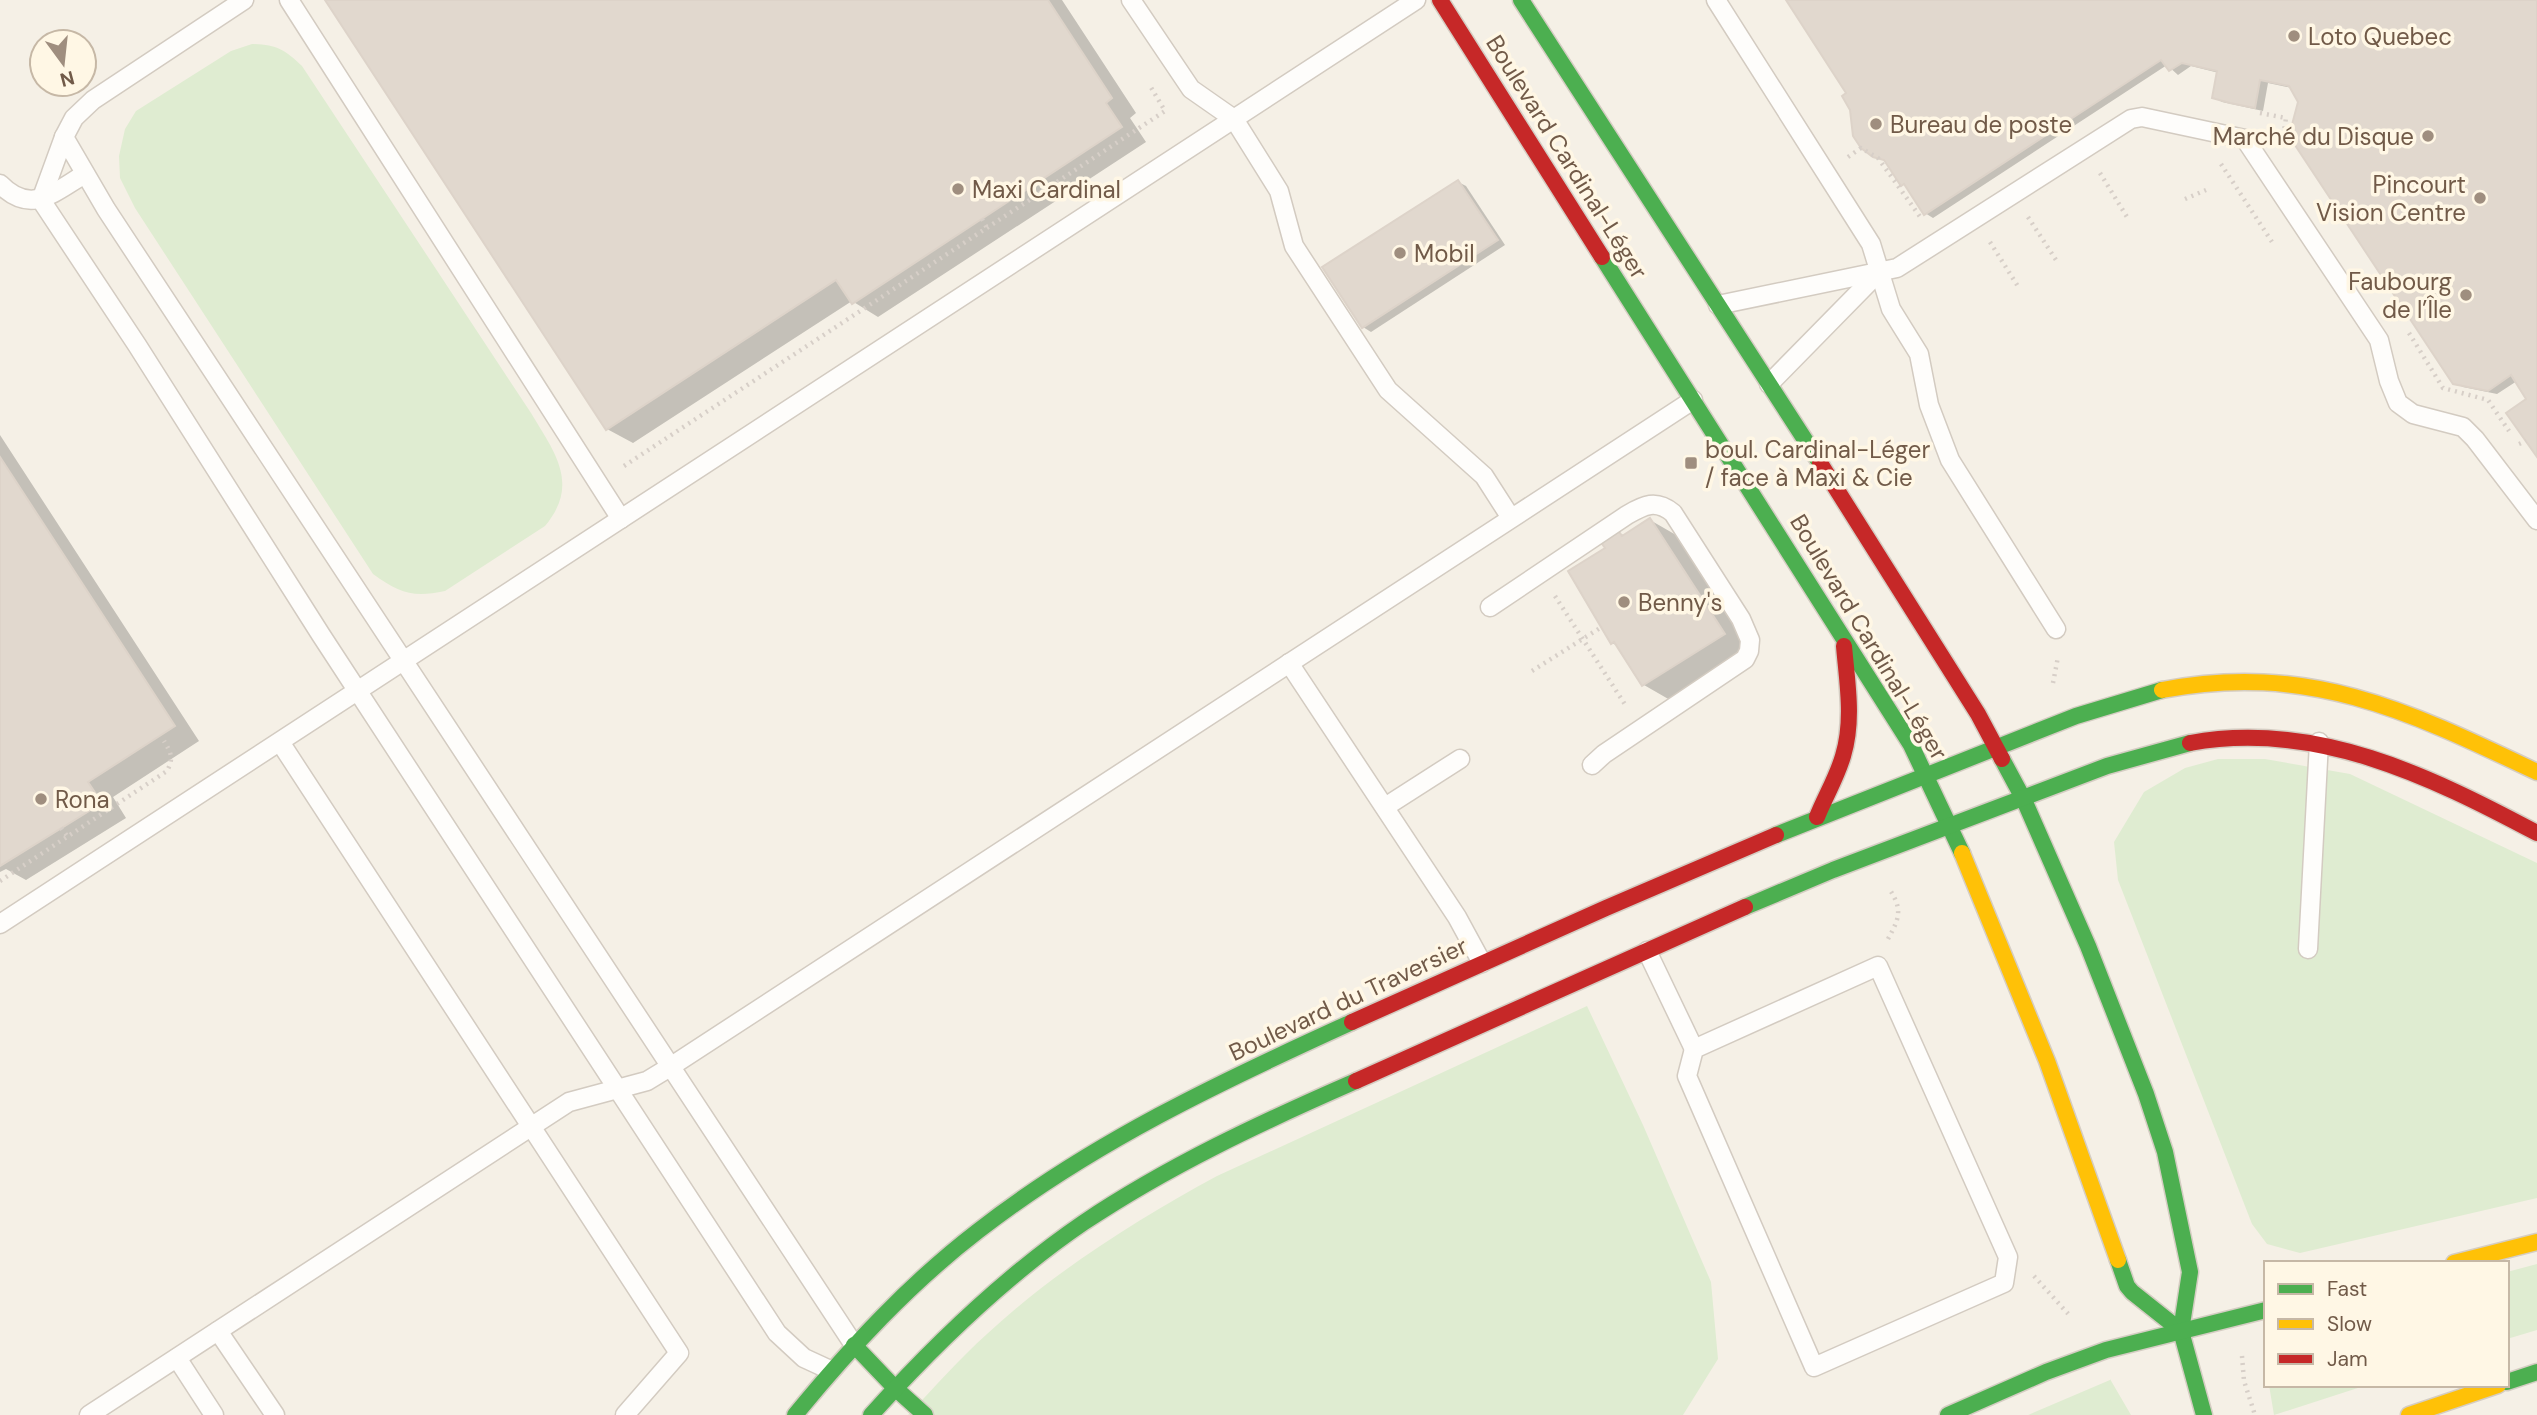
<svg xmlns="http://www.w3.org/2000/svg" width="2537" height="1415" font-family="'DM Sans',sans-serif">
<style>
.green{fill:#dfecd1}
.shadow{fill:#0003}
.building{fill:#e1d8ce;stroke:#ddd3c9;stroke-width:2}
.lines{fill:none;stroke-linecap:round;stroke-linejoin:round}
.lane-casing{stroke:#d3cbc1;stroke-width:21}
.fast-casing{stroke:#d5cdc3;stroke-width:19}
.slow-casing{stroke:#d5cdc3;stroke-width:19}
.jam-casing{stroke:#d5cdc3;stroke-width:19}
.path{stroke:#d7cfc8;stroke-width:4.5;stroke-dasharray:2 5;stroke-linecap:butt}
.lane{stroke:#fefdfb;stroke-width:18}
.fast{stroke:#4caf50;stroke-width:16}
.slow{stroke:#ffc107;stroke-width:16}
.jam{stroke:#c62828;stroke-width:16}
.poi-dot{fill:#9f8e7f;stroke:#fff7e5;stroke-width:2.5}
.labels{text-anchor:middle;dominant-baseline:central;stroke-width:7;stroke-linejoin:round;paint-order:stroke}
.poi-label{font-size:24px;fill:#715a48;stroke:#fff7e5;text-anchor:start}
.street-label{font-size:24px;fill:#715a48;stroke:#fff7e5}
</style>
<rect width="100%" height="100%" fill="#f5f0e6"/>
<g class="green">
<path d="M252,44C277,45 284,49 302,66L531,413C555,453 580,484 545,526L445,591C413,598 399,593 373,574L135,208L120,178L119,156L125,129L136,111L231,51Z"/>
<polygon points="2218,759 2265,759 2350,774 2537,863 2537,1198 2300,1253 2267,1244 2252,1224 2118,880 2114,842 2144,792 2185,768"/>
<path d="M1587,1006L1643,1125L1711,1282L1718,1359L1683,1415H908C934,1388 959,1359 987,1334C1055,1271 1136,1220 1217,1176Z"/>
<polygon points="2537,1264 2537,1330 2507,1339 2507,1272"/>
<polygon points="2110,1379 2131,1415 2028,1415 2110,1380"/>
<polygon points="2269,1385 2367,1385 2274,1415"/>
</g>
<g class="shadow">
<polygon points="327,0 1062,0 1136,113 1130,118 1146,142 878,317 852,301 633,443 607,429"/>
<polygon points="1788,0 2537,0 2537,454 2529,400 2517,381 2497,394 2463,387 2454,382 2292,88 2268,83 2263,111 2222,102 2214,97 2219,73 2191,66 2178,75 2167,65 1933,218 1925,213 1887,162 1874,155 1849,94"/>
<polygon points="1458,182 1466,186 1505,245 1371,332 1363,327"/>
<polygon points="0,435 199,741 113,797 126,818 26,880 6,869 0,872"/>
<polygon points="1650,520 1683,539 1757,653 1677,704 1644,685 1620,647 1612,643 1590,608 1592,606 1607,549 1618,532 1625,536"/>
</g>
<g class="building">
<polygon points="325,0 1048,0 1112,98 1106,103 1122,127 852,304 836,280 606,430"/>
<polygon points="1786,0 2537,0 2537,457 2506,413 2526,399 2511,375 2488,391 2453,384 2289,136 2298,102 2289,86 2260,80 2255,108 2230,103 2212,98 2217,71 2182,63 2169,71 2161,60 1924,215 1904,184 1901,186 1884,160 1873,157 1861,148 1853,136 1850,110 1842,96 1846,93"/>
<polygon points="1458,180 1498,240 1362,328 1322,267"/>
<polygon points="0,457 175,726 88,782 102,803 0,866"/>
<polygon points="1650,518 1725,634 1642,686 1614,642 1611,644 1568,571 1605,548 1600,541 1618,530 1622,536"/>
</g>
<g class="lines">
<g class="lane-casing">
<g id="lane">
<polyline points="244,0 93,100 74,118 64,137 41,200 137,345 321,635 777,1333 804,1358 830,1370"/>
<polyline points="289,0 621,519"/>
<polyline points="1131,0 1191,89 1234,119 1279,191 1294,246 1388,390 1484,476 1511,518"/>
<polyline points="1716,0 1871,244 1891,309 1919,354 1929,405 1950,460 2056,629"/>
<polyline points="64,137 106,209 854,1345"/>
<path d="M0,184C31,216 54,192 85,174"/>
<polyline points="1718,305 1897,268 2131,119 2142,117 2245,139 2379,340 2389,381 2398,403 2413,414 2463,427 2475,439 2537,520"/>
<polyline points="1769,384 1879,272"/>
<path d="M1490,607L1627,515C1644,505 1656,499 1673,513L1741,619L1750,640L1749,651L1745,659L1604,754L1592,765"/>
<polyline points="1289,663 1457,917 1482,963"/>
<polyline points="280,742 679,1353 625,1415"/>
<polyline points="1385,807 1460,759"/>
<polyline points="0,924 1416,0"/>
<polyline points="2308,949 2319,742"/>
<polyline points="1647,951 1694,1049"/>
<polygon points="1878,966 2008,1257 2004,1283 1814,1367 1687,1076 1694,1049"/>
<polyline points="218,1331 275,1415"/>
<polyline points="177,1358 214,1415"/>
<polyline points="89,1415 569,1102 647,1081 670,1067 1693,400"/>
</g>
</g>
<g class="fast-casing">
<g id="fast">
<polyline points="1521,0 1820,463"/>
<polyline points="1602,257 1911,745 1962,853"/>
<polyline points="2002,759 2024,800 2088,946 2146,1094 2165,1152 2190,1272 2181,1331 2204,1415"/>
<polyline points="1776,835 2076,716 2162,690"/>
<polyline points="1745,907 1833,870 2107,766 2190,743"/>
<polyline points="2118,1260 2127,1286 2132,1292 2181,1331"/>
<polyline points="854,1345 895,1388 925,1415"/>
<polyline points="2507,1382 2537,1372"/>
<path d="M795,1415C850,1348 909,1284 978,1231C1091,1143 1222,1081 1352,1022"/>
<path d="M871,1415C935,1344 1004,1277 1083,1223C1168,1166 1262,1122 1356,1081"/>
<polyline points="1948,1415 2046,1372 2106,1350 2266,1310"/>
</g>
</g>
<g class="slow-casing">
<g id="slow">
<path d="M2162,690C2308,662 2409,711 2537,772"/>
<polyline points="1962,853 2047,1061 2118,1260"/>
<polyline points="2454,1263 2537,1242"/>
<polyline points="2409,1415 2498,1385"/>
</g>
</g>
<g class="jam-casing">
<g id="jam">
<polyline points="1440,0 1602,257"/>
<polyline points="1820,463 1978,714 2002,759"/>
<path d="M2190,743C2315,720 2430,776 2537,833"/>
<path d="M1817,817C1825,797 1837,777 1843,756C1854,720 1847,682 1844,646"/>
<polyline points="1352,1022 1606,908 1776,835"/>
<polyline points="1356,1081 1745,907"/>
</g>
</g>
<g class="path">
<polyline points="2260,113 2286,118 2283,138 2284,140"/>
<polyline points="1848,157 1861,148 1878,158 1921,218"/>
<polyline points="2221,164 2274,245"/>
<polyline points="2100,173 2127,217"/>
<polyline points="2185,199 2206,190"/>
<polyline points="2028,217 2058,263"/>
<polyline points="982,219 987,228"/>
<polyline points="1990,242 2019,288"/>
<polyline points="2409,333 2443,388 2488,400 2509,431"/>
<polyline points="2519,444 2526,441"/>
<polyline points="624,466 1165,111 1149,84"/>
<polyline points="1555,596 1626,706"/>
<polyline points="1532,671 1600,628"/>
<polyline points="2053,683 2058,657"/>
<polyline points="61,828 68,837"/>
<path d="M0,881L167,771C174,758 171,753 164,741"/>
<path d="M1888,939C1899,919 1903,910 1890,890"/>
<polyline points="2034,1276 2071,1317"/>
<polyline points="2242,1356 2244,1381 2255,1415"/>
</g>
<use href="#lane" class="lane"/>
<use href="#fast" class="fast"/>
<use href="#slow" class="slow"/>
<use href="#jam" class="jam"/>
</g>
<g class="poi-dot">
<circle cx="2294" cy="36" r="7"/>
<circle cx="1876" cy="124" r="7"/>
<circle cx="2428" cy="136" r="7"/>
<circle cx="958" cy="189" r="7"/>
<circle cx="2480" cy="198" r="7"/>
<circle cx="1400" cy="253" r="7"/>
<circle cx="2466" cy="295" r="7"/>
<rect x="1684" y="456" width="14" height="14" rx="3.5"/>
<circle cx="1624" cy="602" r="7"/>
<circle cx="41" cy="799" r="7"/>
</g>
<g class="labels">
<g class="poi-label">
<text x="2308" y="36">Loto Quebec</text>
<text x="1890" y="124">Bureau de poste</text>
<text x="2414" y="136" text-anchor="end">Marché du Disque</text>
<text x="2466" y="184" text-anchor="end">Pincourt<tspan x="2466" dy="28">Vision Centre</tspan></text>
<text x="972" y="189">Maxi Cardinal</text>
<text x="1414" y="253">Mobil</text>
<text x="2452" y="281" text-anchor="end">Faubourg<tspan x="2452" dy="28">de l’Île</tspan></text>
<text x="1705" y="449">boul. Cardinal-Léger<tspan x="1705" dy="28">/ face à Maxi &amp; Cie</tspan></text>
<text x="1638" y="602">Benny's</text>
<text x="55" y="799">Rona</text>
</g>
<g class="street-label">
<text transform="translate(1567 157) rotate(58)">Boulevard Cardinal-Léger</text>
<text transform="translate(1869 637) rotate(59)">Boulevard Cardinal-Léger</text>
<text transform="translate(1348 999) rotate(-25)">Boulevard du Traversier</text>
</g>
</g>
<rect x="2264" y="1261" width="245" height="126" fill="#fff7e5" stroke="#c6b8a6" stroke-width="2"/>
<rect x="2278" y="1284" width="35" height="10" fill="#4caf50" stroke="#c6b8a6" stroke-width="2"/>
<text x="2327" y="1296" font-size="21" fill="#715a48">Fast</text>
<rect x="2278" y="1319" width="35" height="10" fill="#ffc107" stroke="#c6b8a6" stroke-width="2"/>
<text x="2327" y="1331" font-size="21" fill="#715a48">Slow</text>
<rect x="2278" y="1354" width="35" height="10" fill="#c62828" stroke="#c6b8a6" stroke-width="2"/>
<text x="2327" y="1366" font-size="21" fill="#715a48">Jam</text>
<g transform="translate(63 63) rotate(165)"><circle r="33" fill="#fff7e5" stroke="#c6b8a6" stroke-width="2"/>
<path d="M0-5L12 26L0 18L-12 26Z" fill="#9f8e7f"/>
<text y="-10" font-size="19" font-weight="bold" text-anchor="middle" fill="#715a48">N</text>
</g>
</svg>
